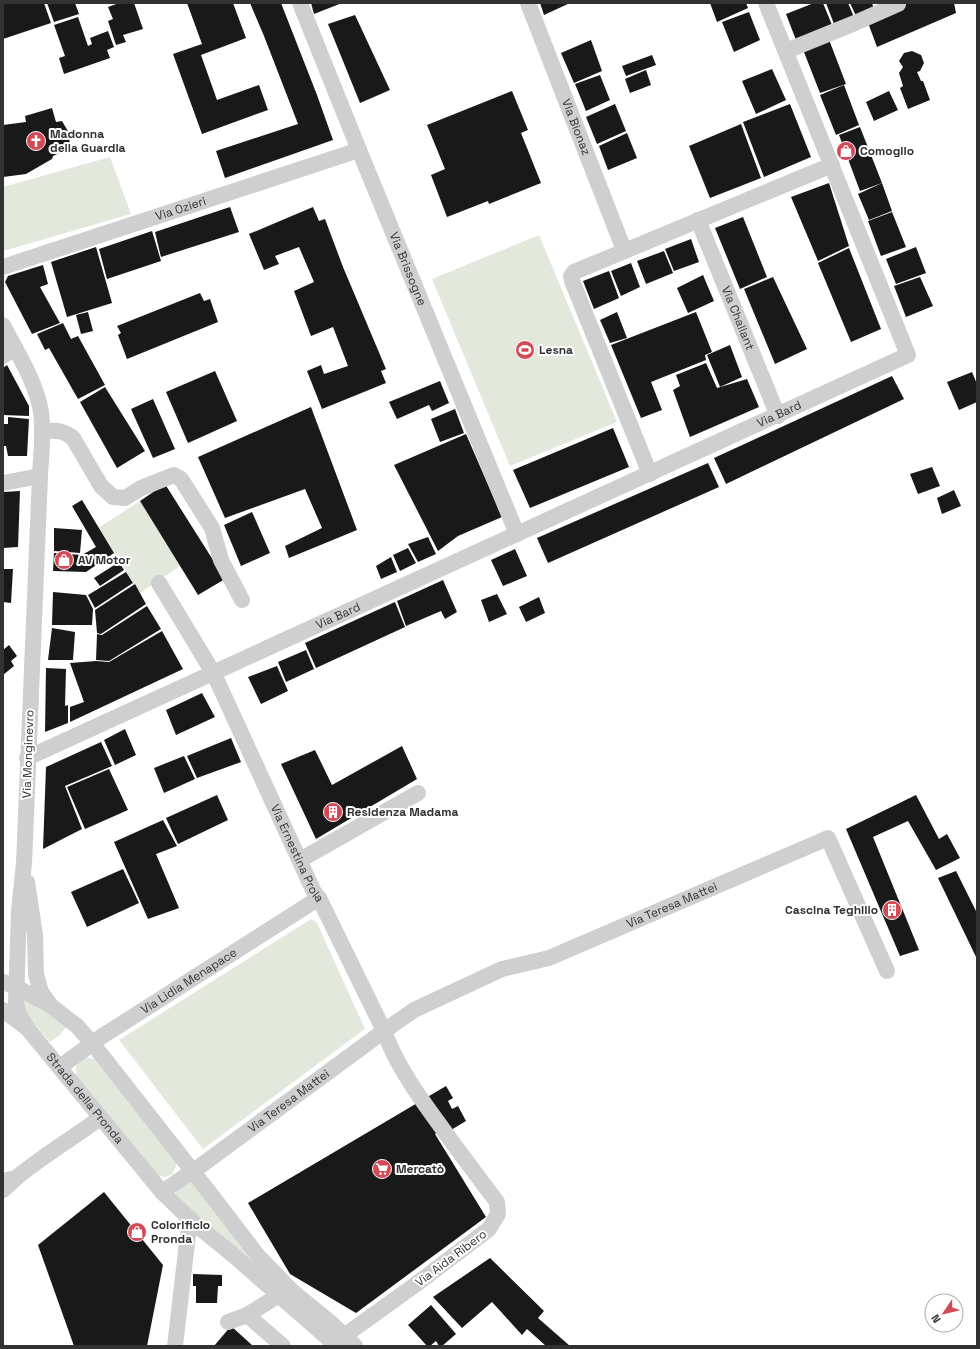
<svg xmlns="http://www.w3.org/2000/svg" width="980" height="1349" font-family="'Space Grotesk',sans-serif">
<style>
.green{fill:#e2e8dc}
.building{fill:#191919}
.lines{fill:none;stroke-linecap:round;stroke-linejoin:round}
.minor{stroke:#cfcfcf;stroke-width:16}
.labels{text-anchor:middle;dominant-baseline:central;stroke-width:4;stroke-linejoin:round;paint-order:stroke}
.street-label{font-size:12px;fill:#323232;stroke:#fff}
.poi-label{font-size:12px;font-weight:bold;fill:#323232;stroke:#fff;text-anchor:start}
</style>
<rect width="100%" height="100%" fill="#fff"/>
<g class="green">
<polygon points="110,157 131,214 3,251 3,187"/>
<polygon points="539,235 617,422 510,466 432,279"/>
<polygon points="140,501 180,566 140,593 98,528"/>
<polygon points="311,919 317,923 365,1029 203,1149 119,1040"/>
<polygon points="23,995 66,1027 60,1035 50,1042 24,1012"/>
<path d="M84,1057L94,1059L177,1163L173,1174L166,1177L159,1176L76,1077C75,1067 76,1064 84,1057Z"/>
<polygon points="190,1182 192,1182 263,1276 196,1219 176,1195 176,1192"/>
</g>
<g class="building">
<polygon points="3,3 44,3 51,23 3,39"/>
<polygon points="47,3 75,3 79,14 54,22"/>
<polygon points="119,3 134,3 143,29 123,35 126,42 116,45 108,21 113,19 108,7"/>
<polygon points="187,3 233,3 246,38 201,55 217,100 259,85 268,110 202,134 173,54 202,44"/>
<polygon points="250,3 281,3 317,95 333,140 225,178 216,151 298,124 264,36"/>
<polygon points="311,3 342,3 314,14"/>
<polygon points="540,3 570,3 544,15"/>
<polygon points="710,3 746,3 748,8 717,22"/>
<polygon points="814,3 823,3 832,25 796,40 786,14"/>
<polygon points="826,3 848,3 854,17 834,24"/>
<polygon points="850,3 872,3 874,9 856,16"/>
<polygon points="904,3 954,3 956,13 877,47 867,20"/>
<polygon points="749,12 760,40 734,52 722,22"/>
<polygon points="355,15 390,90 360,103 328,24"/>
<polygon points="78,17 88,46 92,44 90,38 108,31 114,47 107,50 110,58 64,74 59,58 65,56 54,25"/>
<polygon points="828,37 846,84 820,93 802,47"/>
<polygon points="591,40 602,71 574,83 561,53"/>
<polygon points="912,51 921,55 924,63 920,71 917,72 921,81 923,81 930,100 908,109 900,88 903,86 899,73 903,67 899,61 904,53"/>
<polygon points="652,55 656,65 626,76 622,66"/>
<polygon points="772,69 786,100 756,114 742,81"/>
<polygon points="646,70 651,85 630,93 625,79"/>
<polygon points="600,75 610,100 586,111 575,84"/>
<polygon points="844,85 859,125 836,135 820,95"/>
<polygon points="512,91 528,130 521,133 541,183 489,204 488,201 447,217 431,175 445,169 427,125"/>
<polygon points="889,91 898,110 874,121 866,102"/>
<polygon points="615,104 626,131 597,144 586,117"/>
<polygon points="790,104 811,157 764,177 743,122"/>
<polygon points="52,108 56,122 62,121 69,133 70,148 53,156 52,159 26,174 3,177 3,125 26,122 25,116"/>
<polygon points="741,124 761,178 710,198 689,146"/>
<polygon points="860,127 882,183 860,191 839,135"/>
<polygon points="627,133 637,158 608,170 599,146"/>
<polygon points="829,183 849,246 818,261 791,197"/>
<polygon points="882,183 892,211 869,220 858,194"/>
<polygon points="230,207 239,232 161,257 155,232"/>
<polygon points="313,207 319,221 325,219 343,267 386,369 381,371 386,383 322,409 307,371 321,365 324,374 348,366 333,327 311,336 294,291 314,282 299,247 275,256 279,264 264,270 249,234"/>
<polygon points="892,212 906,247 881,256 868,221"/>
<polygon points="743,217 767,277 740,289 715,228"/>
<polygon points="152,231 161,261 107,279 99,249"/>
<polygon points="691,239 699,262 674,271 665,249"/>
<polygon points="96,247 112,303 67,317 51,262"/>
<polygon points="916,247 926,273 896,284 886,259"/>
<polygon points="849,248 881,329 851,342 818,263"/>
<polygon points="664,251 673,273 646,284 637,261"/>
<polygon points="631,263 640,287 621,296 611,271"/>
<polygon points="43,265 48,284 40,287 60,323 32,334 5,282 8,276"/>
<polygon points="609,271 619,298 594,309 583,281"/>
<polygon points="703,275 714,301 688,313 677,288"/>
<polygon points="773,277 807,349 775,364 744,289"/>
<polygon points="920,277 933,306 906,317 894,286"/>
<polygon points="200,293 204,301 210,299 218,322 127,359 118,335 121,333 117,326"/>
<polygon points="88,312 93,331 81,334 76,315"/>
<polygon points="617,312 627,338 610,343 600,320"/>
<polygon points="696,312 712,352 705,355 706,360 651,382 662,410 641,418 611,345"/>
<polygon points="63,323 71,339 78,336 105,385 78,399 49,348 45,350 37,334"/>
<polygon points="730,345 742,377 720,387 707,355"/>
<polygon points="706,363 717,388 747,379 759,407 690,437 673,390 680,386 676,375"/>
<polygon points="7,365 29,406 29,416 3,415 3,368"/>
<polygon points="215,371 237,421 188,443 166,392"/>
<polygon points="972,372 977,384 977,402 959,410 947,382"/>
<polygon points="892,376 904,399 726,484 714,458"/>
<polygon points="440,381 449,403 432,411 429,405 397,419 389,402"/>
<polygon points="105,387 145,451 117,468 80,402"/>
<polygon points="153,399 175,449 153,458 131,409"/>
<polygon points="311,407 357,530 289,558 285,546 322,528 305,489 225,518 198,457"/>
<polygon points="455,409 464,433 440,442 431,419"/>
<polygon points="8,417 29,419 27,456 8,456 6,446 3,446 3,424 8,424"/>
<polygon points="613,428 629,467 530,508 513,470"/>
<polygon points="466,434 502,517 458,536 438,551 394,465"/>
<polygon points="708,463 719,487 548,563 537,538"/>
<polygon points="932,467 940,486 918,494 910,474"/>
<polygon points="165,484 225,579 198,595 140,501"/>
<polygon points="954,490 961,506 942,514 937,498"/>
<polygon points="20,491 18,547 3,548 3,492"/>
<polygon points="82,500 114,553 86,572 53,571 54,553 82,555 96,547 72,506"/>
<polygon points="252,512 270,553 241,566 224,525"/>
<polygon points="54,528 82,530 80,553 54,551"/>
<polygon points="428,537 436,554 418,562 408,544"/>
<polygon points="408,548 416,563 400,571 393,555"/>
<polygon points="515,549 527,576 503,586 491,560"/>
<polygon points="391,557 397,572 381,579 376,566"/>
<polygon points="119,562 124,570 100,586 94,578"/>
<polygon points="3,569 13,569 11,603 3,602"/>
<polygon points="126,572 133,583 95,608 88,595"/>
<polygon points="443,580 457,612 445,619 441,611 406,626 397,601"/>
<polygon points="135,584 146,604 101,634 97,633 95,610"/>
<polygon points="53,592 86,595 93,609 92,625 52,625"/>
<polygon points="497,594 507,614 489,622 481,600"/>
<polygon points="539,597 545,613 526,622 519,607"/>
<polygon points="395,602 405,627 316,668 305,643"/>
<polygon points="147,606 161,629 109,661 96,660 97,634 102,635"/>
<polygon points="52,628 75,632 73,660 48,660"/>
<polygon points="162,631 183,669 70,722 70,707 84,702 70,663 96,661 109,662"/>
<polygon points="9,645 17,656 11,661 14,666 3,675 3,650"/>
<polygon points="306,650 314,669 286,682 278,662"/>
<polygon points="277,666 288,691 261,704 248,677"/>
<polygon points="46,668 66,669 65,706 68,705 68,723 45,732"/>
<polygon points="202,693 215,717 176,735 166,710"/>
<polygon points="125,729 136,755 115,765 104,740"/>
<polygon points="231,738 241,762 197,778 187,756"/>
<polygon points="101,742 112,766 65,786 82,829 43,849 46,767"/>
<polygon points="402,746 417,779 316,839 281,764 315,750 332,785"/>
<polygon points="184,756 195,779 164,793 154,768"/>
<polygon points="109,769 128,810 85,829 67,787"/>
<polygon points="217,795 228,820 178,844 166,818"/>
<polygon points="916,795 939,839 947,834 960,858 936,870 908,821 873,837 919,950 900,956 846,829"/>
<polygon points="163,820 177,846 156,854 179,908 148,919 114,842"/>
<polygon points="123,869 139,903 87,927 71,892"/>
<polygon points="956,871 977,913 977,959 938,878"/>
<polygon points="446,1086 453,1098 448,1101 452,1109 458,1106 466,1121 451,1130 449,1126 435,1134 486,1217 356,1313 290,1274 248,1203"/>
<polygon points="104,1192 163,1265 147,1346 74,1346 38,1245"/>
<polygon points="490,1258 544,1311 538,1318 570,1346 546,1346 527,1329 522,1335 492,1302 462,1328 433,1297"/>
<polygon points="193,1274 222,1275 222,1286 218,1286 217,1303 196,1303 196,1286 193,1286"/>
<polygon points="431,1305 456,1334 442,1346 439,1346 436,1341 430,1346 427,1346 408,1325"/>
<polygon points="231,1326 253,1346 214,1346"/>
</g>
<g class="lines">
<g class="minor">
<path id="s1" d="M300,3L359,150L517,534"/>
<path id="s2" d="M528,3L624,250"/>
<polyline points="786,51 855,23 898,4"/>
<path id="s3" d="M698,220L778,416"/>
<path id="s4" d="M3,267L359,150"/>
<path d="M3,325C17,353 36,381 41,412C44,433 41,455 40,476L24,863L19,911L16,1003L19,1014L27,1028"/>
<polyline points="3,356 15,348"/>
<path d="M42,431C55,431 62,429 73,438L101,486L113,497L125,498L141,488L174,475L181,479L212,528L221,560L242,600"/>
<polyline points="650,474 572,281 571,276 574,272 832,165"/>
<polyline points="3,483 40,476"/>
<path id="s5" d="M159,583L214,674L314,892L319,898L384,1031C397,1067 420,1098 442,1128C460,1153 479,1178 497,1202L498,1214L489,1229L415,1285L344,1336"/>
<path id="s6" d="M27,758L908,355L766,3"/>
<polyline points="300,860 418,793"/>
<polyline points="27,882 35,935 36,974 41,992 51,1006 77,1026 92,1043 209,1192 258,1256 293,1292 331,1323 355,1346"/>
<polyline points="3,982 16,987 50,1005"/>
<path id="s7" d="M3,1010L27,1028L162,1192L195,1224L232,1254L337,1346"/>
<path id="s8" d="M60,1067L101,1037L319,898"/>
<path d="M16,1178C43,1156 73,1138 100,1118"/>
<polyline points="3,1181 16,1178 3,1190"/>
<path id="s9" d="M162,1192L203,1164L384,1031L414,1010L502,969L549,958L828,838L887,971"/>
<polyline points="247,1315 279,1295"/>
<polyline points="228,1322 247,1315 283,1346"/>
<polyline points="175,1346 188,1234 195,1224"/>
</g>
</g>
<defs>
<g id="church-disc" transform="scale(1)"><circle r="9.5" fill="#d44956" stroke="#fff"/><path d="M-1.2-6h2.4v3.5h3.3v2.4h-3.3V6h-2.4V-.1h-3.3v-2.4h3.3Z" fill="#fff"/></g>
<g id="shop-disc" transform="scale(1)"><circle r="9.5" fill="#d44956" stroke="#fff"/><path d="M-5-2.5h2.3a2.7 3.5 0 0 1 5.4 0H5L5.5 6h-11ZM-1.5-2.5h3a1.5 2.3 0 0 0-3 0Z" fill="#fff"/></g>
<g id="stadium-disc" transform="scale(1)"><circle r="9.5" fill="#d44956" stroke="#fff"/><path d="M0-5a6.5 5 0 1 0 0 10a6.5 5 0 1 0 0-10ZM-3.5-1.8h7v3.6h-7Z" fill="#fff"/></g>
<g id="building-disc" transform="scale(1)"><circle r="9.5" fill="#d44956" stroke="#fff"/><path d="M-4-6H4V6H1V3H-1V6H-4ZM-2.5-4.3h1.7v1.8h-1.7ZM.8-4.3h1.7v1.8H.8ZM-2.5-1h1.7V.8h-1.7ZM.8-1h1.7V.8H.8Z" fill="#fff"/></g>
<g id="supermarket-disc" transform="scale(1)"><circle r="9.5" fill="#d44956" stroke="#fff"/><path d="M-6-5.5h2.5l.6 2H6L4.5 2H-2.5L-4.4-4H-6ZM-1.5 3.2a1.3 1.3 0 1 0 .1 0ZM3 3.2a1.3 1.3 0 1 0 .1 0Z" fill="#fff"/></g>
</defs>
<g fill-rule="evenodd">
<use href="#church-disc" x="36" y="141"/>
<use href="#shop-disc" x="846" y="151"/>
<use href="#stadium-disc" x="525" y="350"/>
<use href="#shop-disc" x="64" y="560"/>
<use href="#building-disc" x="333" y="812"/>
<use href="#building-disc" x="892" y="910"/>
<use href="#supermarket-disc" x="382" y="1169"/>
<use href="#shop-disc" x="137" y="1232"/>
</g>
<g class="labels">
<g class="street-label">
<text stroke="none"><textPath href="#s2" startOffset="133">Via Bionaz</textPath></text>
<text stroke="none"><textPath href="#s4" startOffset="187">Via Ozieri</textPath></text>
<text stroke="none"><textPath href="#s1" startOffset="287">Via Brissogne</textPath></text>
<text stroke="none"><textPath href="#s3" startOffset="106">Via Challant</textPath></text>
<text stroke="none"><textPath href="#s6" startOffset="827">Via Bard</textPath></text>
<text stroke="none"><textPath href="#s6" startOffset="342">Via Bard</textPath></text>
<text transform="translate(28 754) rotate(-88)">Via Monginevro</text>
<text stroke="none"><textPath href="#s5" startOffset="304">Via Ernestina Prola</textPath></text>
<text stroke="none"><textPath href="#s9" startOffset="590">Via Teresa Mattei</textPath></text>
<text stroke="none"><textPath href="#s8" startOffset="155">Via Lidia Menapace</textPath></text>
<text stroke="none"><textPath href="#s7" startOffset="121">Strada della Pronda</textPath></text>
<text stroke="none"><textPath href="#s9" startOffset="156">Via Teresa Mattei</textPath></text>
<text transform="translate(451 1258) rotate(-37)">Via Aida Ribero</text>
</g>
<g class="poi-label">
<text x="50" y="134">Madonna<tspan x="50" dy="14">della Guardia</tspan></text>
<text x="860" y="151">Comoglio</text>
<text x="539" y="350">Lesna</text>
<text x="78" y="560">AV Motor</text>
<text x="347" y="812">Residenza Madama</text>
<text x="878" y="910" text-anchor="end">Cascina Teghillo</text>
<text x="396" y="1169">Mercatò</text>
<text x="151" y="1225">Colorificio<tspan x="151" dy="14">Pronda</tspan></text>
</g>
</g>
<rect width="980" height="1349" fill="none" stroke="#323232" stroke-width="8"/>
<g transform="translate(944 1313) rotate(235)"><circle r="19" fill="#ffffff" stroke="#adadad"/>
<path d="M0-3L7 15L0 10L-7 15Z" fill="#d44956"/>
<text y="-6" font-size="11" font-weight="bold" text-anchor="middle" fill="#323232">N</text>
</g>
</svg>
